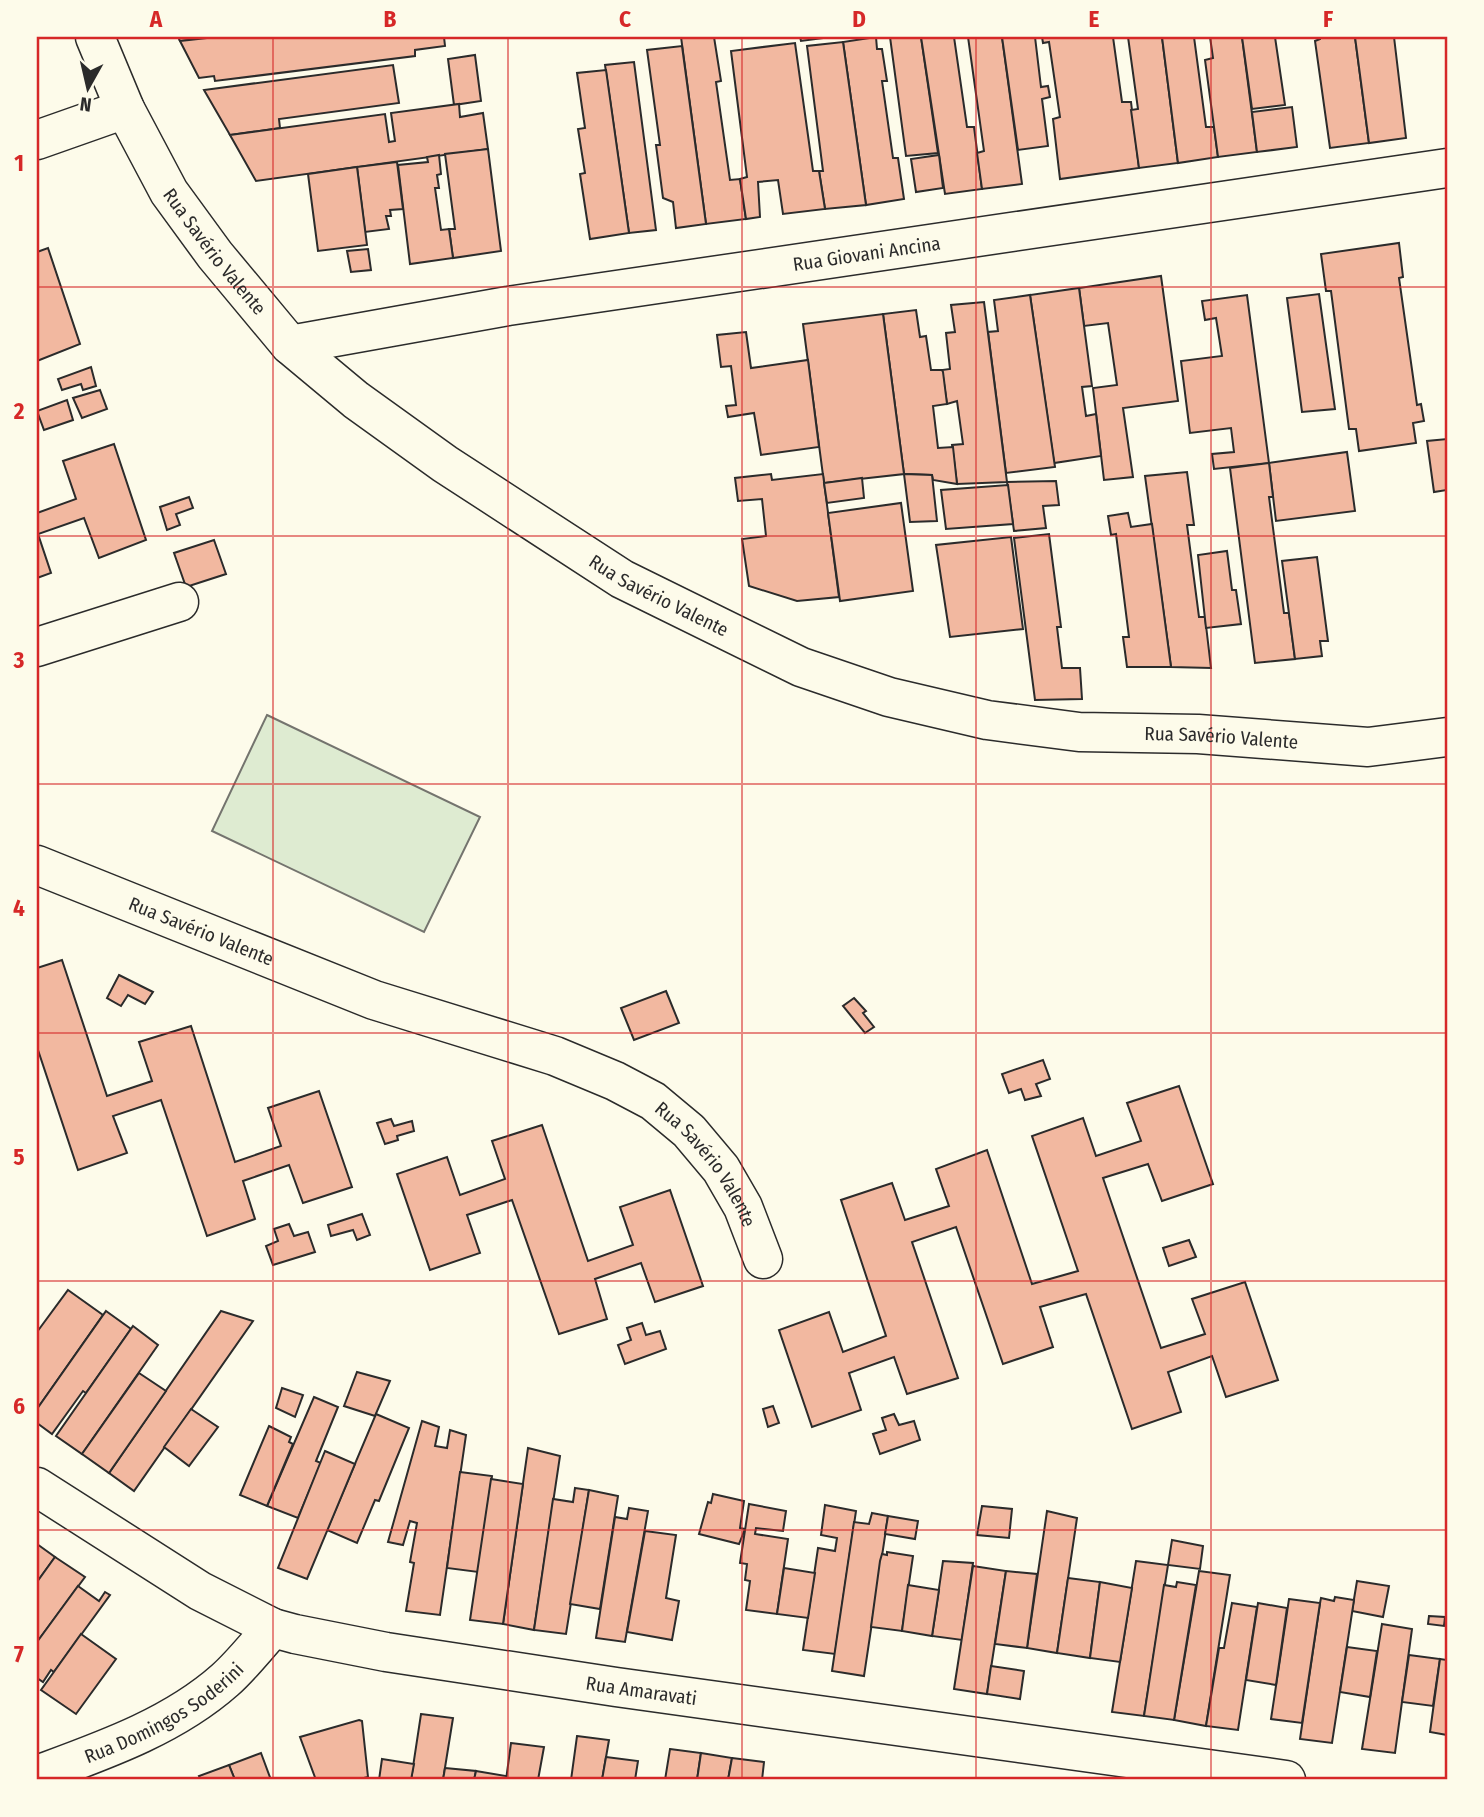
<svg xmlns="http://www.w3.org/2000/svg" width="1484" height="1817" font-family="'Fira Sans Condensed',sans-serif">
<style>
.green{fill:#deebd1;stroke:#74746e;stroke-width:2}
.building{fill:#f2b8a0;stroke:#2b2b2b;stroke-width:2}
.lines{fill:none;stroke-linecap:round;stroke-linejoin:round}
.minor-casing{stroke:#2b2b2b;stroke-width:41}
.minor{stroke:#fdfbea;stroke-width:38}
.grid{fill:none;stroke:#d62828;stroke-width:2;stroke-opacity:0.55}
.labels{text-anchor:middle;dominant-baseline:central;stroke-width:5;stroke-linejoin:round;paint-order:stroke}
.street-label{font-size:19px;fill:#2b2b2b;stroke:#fdfbea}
.neatline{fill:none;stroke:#d62828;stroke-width:2.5}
.grid-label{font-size:23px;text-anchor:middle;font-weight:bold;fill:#d62828}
</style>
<rect width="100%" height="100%" fill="#fdfbea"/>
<polygon class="green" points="267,715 480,817 424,932 212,831"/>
<g class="building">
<polygon points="178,37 216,37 180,41"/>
<polygon points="216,37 444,37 445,46 415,50 415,56 215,81 214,76 199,78 180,41"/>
<polygon points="681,37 714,37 721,81 716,82 730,180 740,179 746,219 706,224"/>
<polygon points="800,37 831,37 801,41"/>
<polygon points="876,37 877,49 882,49 887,81 882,81 893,158 898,158 904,199 866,205 843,42"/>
<polygon points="890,37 921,37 938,153 906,156"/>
<polygon points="921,37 954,37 967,127 974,127 982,189 945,194"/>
<polygon points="968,37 1002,37 1022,184 982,189 977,153 984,151"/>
<polygon points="1002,37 1035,37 1041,87 1048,86 1050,97 1042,99 1048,146 1018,150"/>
<polygon points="1042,37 1113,37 1122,102 1131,102 1139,168 1060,179 1053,119 1060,117 1049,42 1043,43"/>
<polygon points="1128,37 1162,37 1178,163 1139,168 1131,110 1138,109"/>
<polygon points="1162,37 1194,37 1206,127 1214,127 1218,157 1178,163"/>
<polygon points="1210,37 1242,37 1257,152 1218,157 1205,60 1213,58"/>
<polygon points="1242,37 1275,37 1285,105 1252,109"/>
<polygon points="1320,37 1355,37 1369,143 1330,148 1315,41 1320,39"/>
<polygon points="1355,37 1394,37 1406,138 1369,143"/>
<polygon points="843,42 866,205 825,209 819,171 823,171 807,46"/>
<polygon points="795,43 813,171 819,171 825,209 783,214 778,180 758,182 760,217 746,219 740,179 747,177 731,51"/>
<polygon points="682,46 706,224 676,228 673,202 663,198 656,145 660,145 647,50"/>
<polygon points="475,55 481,101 454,105 448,59"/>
<polygon points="634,62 656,230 629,233 605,65"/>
<polygon points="393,65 399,103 279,119 280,128 230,135 204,90"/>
<polygon points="606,70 629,233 590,239 580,174 585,173 578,129 585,128 577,73"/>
<polygon points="459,104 460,117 483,113 488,149 256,181 230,135 385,114 389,142 395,141 391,113"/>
<polygon points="1292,107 1297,147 1257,152 1252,112"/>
<polygon points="488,149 501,251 453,258 449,229 455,229 445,154"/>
<polygon points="439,155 441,174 437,175 439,188 435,188 441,230 449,229 453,258 410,264 398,165 428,162 427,157"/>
<polygon points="939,155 943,188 916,192 911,159"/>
<polygon points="397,162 403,209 390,210 391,216 386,216 389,229 365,232 357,167"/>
<polygon points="357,167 367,245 318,251 308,174"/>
<polygon points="1399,243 1403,277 1399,278 1417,405 1421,404 1424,421 1413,423 1416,443 1359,451 1356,429 1349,429 1331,291 1326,291 1321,254"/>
<polygon points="48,248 80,344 37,361 37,252"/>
<polygon points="368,249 371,270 351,272 347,251"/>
<polygon points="1161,276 1178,401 1123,408 1133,477 1104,480 1093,388 1117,385 1108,323 1084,326 1079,288"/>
<polygon points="1079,288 1092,386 1082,387 1086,416 1096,414 1101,456 1054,463 1030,295"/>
<polygon points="1319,294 1335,409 1302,412 1287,298"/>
<polygon points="1030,295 1055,467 1006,473 988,332 998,331 994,300"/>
<polygon points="1247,295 1269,463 1214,469 1212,454 1234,452 1231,428 1190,433 1181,361 1222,356 1216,318 1205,320 1202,301"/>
<polygon points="984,302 1007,482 957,484 952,445 963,444 957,401 947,404 942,370 950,369 946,333 955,332 951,305"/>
<polygon points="916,310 920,337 926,336 931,370 942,370 943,372 947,404 933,406 938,448 953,447 957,484 933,480 932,475 904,474 883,314"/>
<polygon points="883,314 904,474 824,483 803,324"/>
<polygon points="746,332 751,368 808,360 819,447 761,455 754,413 728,417 726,406 736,405 731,366 721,367 717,335"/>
<polygon points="91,367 96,386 83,390 81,384 62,390 58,379"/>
<polygon points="100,390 107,409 82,418 73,398"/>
<polygon points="67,400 73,420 44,430 37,411"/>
<polygon points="1447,439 1447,490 1434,492 1427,441"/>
<polygon points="114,444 146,540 99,558 84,518 38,534 51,573 37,578 37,513 76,499 63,461"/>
<polygon points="1347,452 1355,511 1276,521 1269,463"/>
<polygon points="1269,463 1273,497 1269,497 1284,613 1289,613 1295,659 1255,663 1230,468"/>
<polygon points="1187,472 1194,525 1187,525 1199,617 1205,617 1211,668 1171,667 1145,476"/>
<polygon points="771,474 772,480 823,474 839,597 797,601 749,586 742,539 766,536 762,499 738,501 735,478"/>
<polygon points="904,474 932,475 937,521 910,522"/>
<polygon points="862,478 864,498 827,503 824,483"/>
<polygon points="1056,481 1059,505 1043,506 1046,528 1014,531 1007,482"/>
<polygon points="1008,485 1013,524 946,529 941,490"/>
<polygon points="189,497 193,508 176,514 180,525 167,530 160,507"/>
<polygon points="901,503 913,591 840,601 828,513"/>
<polygon points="1128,513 1131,527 1152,524 1171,667 1127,667 1123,637 1129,637 1116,534 1111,535 1108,516"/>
<polygon points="1049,534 1061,627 1057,627 1062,668 1080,668 1082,699 1035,700 1014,538"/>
<polygon points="1011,537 1023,629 950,637 936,545"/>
<polygon points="214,540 226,574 186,587 174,553"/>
<polygon points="1227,551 1232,590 1236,590 1241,624 1206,628 1198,555"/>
<polygon points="1317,557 1328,641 1320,641 1322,656 1295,659 1282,561"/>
<polygon points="62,960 107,1096 152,1081 139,1042 191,1026 235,1162 281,1146 268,1108 319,1091 352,1187 303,1203 289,1165 243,1181 255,1219 207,1236 161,1100 113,1116 127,1153 78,1170 37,1047 37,968"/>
<polygon points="119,975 153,992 145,1004 128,995 121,1006 107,998"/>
<polygon points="666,991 679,1023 634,1040 621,1008"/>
<polygon points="854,998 866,1011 863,1013 874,1027 865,1033 843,1006"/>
<polygon points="1043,1060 1050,1079 1036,1084 1041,1096 1025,1100 1021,1089 1009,1093 1002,1074"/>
<polygon points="1179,1086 1213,1184 1162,1201 1148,1164 1103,1178 1161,1348 1205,1334 1192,1299 1245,1282 1278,1380 1226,1397 1212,1356 1168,1372 1181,1412 1132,1429 1086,1294 1040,1307 1053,1347 1003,1364 956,1227 912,1242 958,1378 907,1394 894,1357 849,1373 861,1410 812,1427 779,1330 829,1312 843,1352 886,1336 841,1200 892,1183 905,1220 949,1206 936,1169 987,1150 1032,1284 1078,1271 1032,1136 1083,1118 1096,1156 1141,1141 1127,1103"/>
<polygon points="391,1119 394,1126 412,1121 414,1131 397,1136 398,1140 385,1144 377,1123"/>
<polygon points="542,1125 588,1261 633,1245 620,1207 670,1190 703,1286 655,1302 641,1263 595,1279 607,1319 559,1334 512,1200 467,1215 480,1253 430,1270 397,1174 447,1157 460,1195 505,1179 492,1141"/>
<polygon points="362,1214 370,1235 357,1240 353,1230 331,1236 328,1225"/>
<polygon points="289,1224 294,1236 308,1232 315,1252 273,1265 266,1246 278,1241 274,1229"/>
<polygon points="1189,1240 1196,1257 1169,1266 1163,1248"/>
<polygon points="68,1290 103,1315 37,1409 37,1332"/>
<polygon points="106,1311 131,1329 86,1393 83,1391 52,1434 37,1423 37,1409"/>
<polygon points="221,1311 253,1321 134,1491 109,1473"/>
<polygon points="642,1323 646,1335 660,1331 666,1349 625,1364 618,1345 631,1340 627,1328"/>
<polygon points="133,1326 158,1345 82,1454 56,1436"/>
<polygon points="357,1372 390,1381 375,1416 344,1406"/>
<polygon points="139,1373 166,1391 109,1473 82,1454"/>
<polygon points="282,1388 303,1395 295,1417 276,1408"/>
<polygon points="314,1397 338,1407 316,1461 321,1463 298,1518 267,1506"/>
<polygon points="773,1406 779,1423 768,1427 763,1409"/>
<polygon points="191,1409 218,1427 189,1466 164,1447"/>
<polygon points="376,1414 409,1428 379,1501 375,1500 357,1543 327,1530"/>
<polygon points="894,1414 899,1425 914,1421 920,1440 880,1454 873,1434 886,1430 882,1418"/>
<polygon points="422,1421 439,1427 435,1446 447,1448 450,1430 466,1435 440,1615 406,1611 414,1563 410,1562 417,1523 410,1521 403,1545 388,1542"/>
<polygon points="269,1426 291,1437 289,1442 293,1444 267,1506 240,1495"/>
<polygon points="528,1448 560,1456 534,1630 503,1624"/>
<polygon points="325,1451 355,1464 307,1579 278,1568"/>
<polygon points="460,1472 492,1476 478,1572 447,1568"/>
<polygon points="491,1479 523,1484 503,1624 470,1620"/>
<polygon points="575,1488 589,1490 566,1634 534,1630 553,1499 573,1502"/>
<polygon points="589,1490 618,1496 600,1609 570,1604"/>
<polygon points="713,1494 744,1501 740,1528 745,1529 739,1544 699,1534 708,1502 711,1503"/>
<polygon points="749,1504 786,1511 783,1531 756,1528 755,1534 788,1539 777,1614 746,1610 750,1581 745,1580 747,1564 740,1563"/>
<polygon points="825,1505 856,1511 835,1654 803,1650 818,1548 835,1551 837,1538 821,1535"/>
<polygon points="982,1506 1012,1509 1009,1538 977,1535"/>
<polygon points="629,1508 648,1511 625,1642 596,1638 615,1517 627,1519"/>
<polygon points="1047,1511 1077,1518 1057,1653 1027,1648"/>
<polygon points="872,1513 888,1516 864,1676 832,1671 854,1522 869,1524"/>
<polygon points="888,1516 918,1521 915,1539 885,1534"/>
<polygon points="645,1531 676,1535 666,1598 679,1601 672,1640 627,1632"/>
<polygon points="1172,1540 1203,1546 1200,1569 1168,1565"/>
<polygon points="37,1544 55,1557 37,1582"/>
<polygon points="887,1552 913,1556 902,1631 871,1627 880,1561 882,1554 887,1555"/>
<polygon points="55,1557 85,1577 37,1642 37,1582"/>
<polygon points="943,1561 973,1563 962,1640 932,1636"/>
<polygon points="1136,1561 1168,1565 1144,1716 1112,1712"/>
<polygon points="973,1566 1006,1571 987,1694 954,1689"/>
<polygon points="784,1568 815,1573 808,1618 777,1614"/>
<polygon points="1006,1571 1037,1574 1027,1648 995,1644"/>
<polygon points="1199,1571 1230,1575 1206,1726 1174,1720"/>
<polygon points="1068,1578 1100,1582 1090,1658 1057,1653"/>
<polygon points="1357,1581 1389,1586 1383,1617 1352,1611"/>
<polygon points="1100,1582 1132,1588 1120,1662 1090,1658"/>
<polygon points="1177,1582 1196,1585 1174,1720 1144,1716 1164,1585 1176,1587"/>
<polygon points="908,1585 939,1590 932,1636 902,1631"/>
<polygon points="78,1586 99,1601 105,1592 110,1595 54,1672 51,1670 43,1682 37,1678 37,1642"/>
<polygon points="1335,1597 1354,1600 1332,1743 1300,1739 1320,1603 1321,1598 1334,1601"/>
<polygon points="1289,1599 1320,1603 1302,1723 1271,1719"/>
<polygon points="1232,1603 1257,1607 1238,1730 1206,1726 1219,1648 1224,1648"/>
<polygon points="1258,1603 1287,1608 1276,1685 1246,1680"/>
<polygon points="1429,1616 1445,1617 1444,1626 1428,1624"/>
<polygon points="1382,1624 1412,1629 1395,1753 1362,1749"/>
<polygon points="81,1634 116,1659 76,1714 41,1690"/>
<polygon points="1347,1647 1377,1651 1370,1697 1340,1692"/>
<polygon points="1409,1655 1440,1659 1433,1706 1402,1702"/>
<polygon points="1440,1659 1447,1660 1447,1735 1430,1732"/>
<polygon points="991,1666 1024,1671 1020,1699 987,1694"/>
<polygon points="421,1714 453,1718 443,1780 411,1780"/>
<polygon points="359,1720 362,1721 368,1777 355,1780 316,1780 300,1737"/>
<polygon points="577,1736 609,1740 602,1780 571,1780"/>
<polygon points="511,1743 544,1747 538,1780 506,1780"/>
<polygon points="670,1749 701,1753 697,1780 665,1780"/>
<polygon points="261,1753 271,1780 235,1780 229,1765"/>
<polygon points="701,1753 732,1758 728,1780 697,1780"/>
<polygon points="606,1757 638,1761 635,1780 602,1780"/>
<polygon points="732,1758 764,1762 762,1780 728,1780"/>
<polygon points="382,1759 414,1764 411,1780 379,1780"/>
<polygon points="229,1765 235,1780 201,1780 199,1776"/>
<polygon points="445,1768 476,1771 474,1780 443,1780"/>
<polygon points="476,1771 506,1776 506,1780 474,1780"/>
</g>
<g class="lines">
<g class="minor-casing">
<g id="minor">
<path id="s1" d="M95,37L125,109L169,192L215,255L290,345L356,400L445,464L622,579L801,667L889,697L987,720L1079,732L1198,734L1368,747L1447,737"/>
<polyline points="37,140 125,109"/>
<path id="s2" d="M290,345L508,306L1447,168"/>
<polyline points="37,647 179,602"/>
<path id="s3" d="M37,865L374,1000L555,1056L615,1081L653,1101L689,1131L721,1169L743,1207L763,1259"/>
<path id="s4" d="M37,1487L200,1591L273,1628L295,1634L386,1652L616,1687L1286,1780"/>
<path id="s5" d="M37,1775C102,1751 172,1727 225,1680C242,1665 257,1645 273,1628"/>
</g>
</g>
<use href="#minor" class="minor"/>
</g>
<path class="grid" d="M273,37V1780M508,37V1780M742,37V1780M976,37V1780M1211,37V1780M37,287H1447M37,536H1447M37,784H1447M37,1033H1447M37,1281H1447M37,1530H1447"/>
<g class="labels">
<g class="street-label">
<text stroke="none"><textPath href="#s1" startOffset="247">Rua Savério Valente</textPath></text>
<text stroke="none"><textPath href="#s2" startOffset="584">Rua Giovani Ancina</textPath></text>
<text stroke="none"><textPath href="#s1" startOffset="814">Rua Savério Valente</textPath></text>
<text stroke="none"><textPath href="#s1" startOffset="1402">Rua Savério Valente</textPath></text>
<text stroke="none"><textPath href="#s3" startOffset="177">Rua Savério Valente</textPath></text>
<text stroke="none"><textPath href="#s3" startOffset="744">Rua Savério Valente</textPath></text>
<text stroke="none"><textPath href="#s4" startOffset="649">Rua Amaravati</textPath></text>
<text stroke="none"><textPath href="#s5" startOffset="142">Rua Domingos Soderini</textPath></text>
</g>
</g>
<rect width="1484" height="1817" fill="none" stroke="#fdfbea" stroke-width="77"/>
<g transform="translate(88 88) rotate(188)" stroke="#fdfbea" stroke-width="5" paint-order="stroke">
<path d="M0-5L12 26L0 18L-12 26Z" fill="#2b2b2b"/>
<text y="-10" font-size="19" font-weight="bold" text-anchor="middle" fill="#2b2b2b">N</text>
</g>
<rect x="38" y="38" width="1408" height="1740" class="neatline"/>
<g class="grid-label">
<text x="156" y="27">A</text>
<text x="390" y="27">B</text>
<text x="625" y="27">C</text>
<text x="859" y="27">D</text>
<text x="1094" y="27">E</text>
<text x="1328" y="27">F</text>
<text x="19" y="171">1</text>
<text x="19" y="419">2</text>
<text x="19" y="668">3</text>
<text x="19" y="916">4</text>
<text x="19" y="1165">5</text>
<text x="19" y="1414">6</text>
<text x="19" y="1662">7</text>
</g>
</svg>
